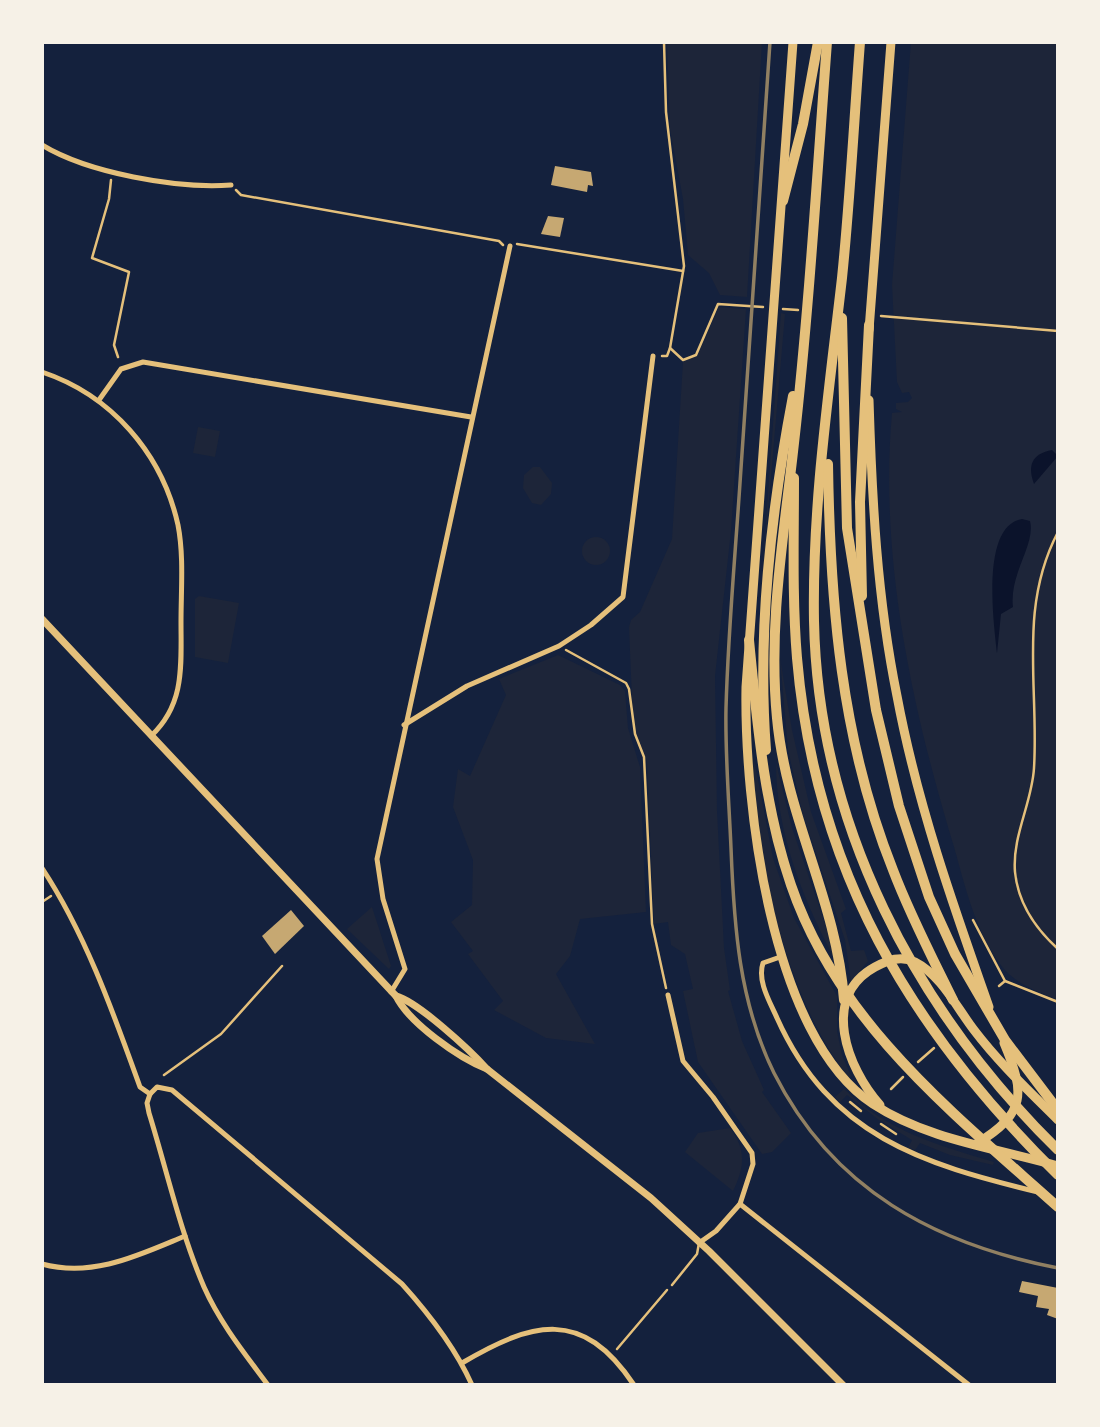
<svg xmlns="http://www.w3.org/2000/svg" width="1100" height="1427" font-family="Mulish,sans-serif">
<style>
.green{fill:#1d2539}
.water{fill:#0b132b}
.building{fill:#c6a872}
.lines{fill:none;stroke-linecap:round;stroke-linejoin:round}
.path{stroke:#e5c07b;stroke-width:2.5}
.service{stroke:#e5c07b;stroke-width:2.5}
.minor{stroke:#e5c07b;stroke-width:5}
.tertiary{stroke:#e5c07b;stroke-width:7}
.primary{stroke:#e5c07b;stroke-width:9}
.motorway{stroke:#e5c07b;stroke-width:10}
.rail{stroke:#918062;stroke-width:3.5}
</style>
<rect width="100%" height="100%" fill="#14213d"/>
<g class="green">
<polygon points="667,42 762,42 747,297 720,295 709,273 688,255 683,199 670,129"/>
<path d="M911,42H1058V1000C1037,991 1014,984 1000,964C975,930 965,886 954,847C912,708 879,558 892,413L902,412L896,409V403L908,402L912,398L909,392L902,393L897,382L892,285Z"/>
<polygon points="719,307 746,309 731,531 715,676 717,811 724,948 730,990 728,991 742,1041 764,1090 762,1092 791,1133 772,1152 762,1154 698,1062 683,991 693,989 685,954 671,945 668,922 654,924 647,762 633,723 629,627 631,620 640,612 672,539 683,362 700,350"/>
<polygon points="781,313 785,314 760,605"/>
<polygon points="198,427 220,431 215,457 193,453"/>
<polygon points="533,467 540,467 552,483 551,494 541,505 532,503 523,488 524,475"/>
<circle cx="596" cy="551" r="14"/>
<polygon points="199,596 239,603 228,663 195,657 195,599"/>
<polygon points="558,655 620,685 625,691 628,728 640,767 646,912 580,919 570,956 556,974 595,1044 546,1038 494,1010 503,1001 468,954 473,951 451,922 472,905 473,860 453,807 458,769 470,776 506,695 499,679"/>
<polygon points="780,658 792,730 811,812 846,909 841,913 851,951 864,950 868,961 851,982 845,940 803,815 788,750"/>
<path d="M754,759L773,858L794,918L837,996V1031L842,1055L851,1076L849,1078C793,1008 763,889 756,801C755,788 751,771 754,759Z"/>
<path d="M776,763L792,828L832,944L833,956C802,897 776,831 776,763Z"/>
<polygon points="372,907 391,966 389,969 347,929"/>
<path d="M844,1089C887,1131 937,1145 994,1162L993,1165L950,1155L920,1143L915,1150L908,1148L912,1140L879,1120L847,1095L840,1102L835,1097Z"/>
<path d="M730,1128C746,1150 745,1166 733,1191L685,1152L698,1133Z"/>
</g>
<g class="water">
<path d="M1052,450L1058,456L1034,484C1027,465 1032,454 1052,450Z"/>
<path d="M1022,519L1030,521C1036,544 1009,574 1013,607L1001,614L997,653C994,624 980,526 1022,519Z"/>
</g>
<g class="building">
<polygon points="555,166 591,172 593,186 588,185 587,192 551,185"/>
<polygon points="548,216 564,218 560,237 541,234"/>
<polygon points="291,910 304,926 275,954 262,936"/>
<polygon points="1022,1281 1058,1288 1058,1319 1047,1315 1049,1309 1036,1307 1038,1296 1019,1292"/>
</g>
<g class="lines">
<g class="path">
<polyline points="111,180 109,199 92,258 129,272 114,345 118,357"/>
<polyline points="236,190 241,195 499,241 503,245"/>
<polyline points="517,244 683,271"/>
<polyline points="783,309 798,310"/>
<polyline points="881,316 1058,331"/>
<polyline points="670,348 683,360 696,355 718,304 763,307"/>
<polyline points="662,356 667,356 670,348 684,266 666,112 664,42"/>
<path d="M1058,532C1018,608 1039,686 1034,768C1032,803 1012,836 1015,872C1018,903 1036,929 1058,949"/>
<polyline points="566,650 626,683 629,689 635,734 644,757 652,924 666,988"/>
<polyline points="42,902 51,896"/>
<polyline points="973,920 1005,981 1058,1002"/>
<polyline points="999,986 1005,981"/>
<polyline points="918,1062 934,1048"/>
<polyline points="164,1075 221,1034 282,966"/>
<polyline points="891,1089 903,1077"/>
<polyline points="850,1102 861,1111"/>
<polyline points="881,1124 896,1134"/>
<polyline points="617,1349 667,1290"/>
</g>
<polyline class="service" points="672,1285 697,1254 699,1243"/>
<g class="minor">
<path d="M42,145C88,173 177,189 231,185"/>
<path d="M42,372C111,395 162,453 178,525C184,556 181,590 181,622C181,666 185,704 151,736"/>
<polyline points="99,400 121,369 143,362 471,417"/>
<polyline points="404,725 467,686 559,646 591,625 623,597 653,356"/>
<path d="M42,868C86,935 113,1012 140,1087L150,1094"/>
<path d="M783,956L763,963C757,981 770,1002 777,1018C830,1136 922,1164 1038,1192"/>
<polyline points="391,992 405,969 383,899 377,859 510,246"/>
<polyline points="668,995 683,1061 713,1097 752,1153 753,1164 740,1204 716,1231 699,1243"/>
<path d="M150,1094L157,1087L172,1090L402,1284C430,1315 455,1347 472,1385"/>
<path d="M150,1094L147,1103L149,1113C167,1171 180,1231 204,1287C220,1323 245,1354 268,1385"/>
<polyline points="740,1204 969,1385"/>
<path d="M42,1264C93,1278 139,1255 185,1236"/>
<path d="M462,1363C532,1322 582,1307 634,1385"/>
</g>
<g class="tertiary">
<path d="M42,619L396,996C409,1023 459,1058 487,1069"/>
<path d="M396,996C418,1002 470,1050 487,1069L651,1198L709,1251L843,1385"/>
</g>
<g class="primary">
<path d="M793,42L746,687C744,800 770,1037 873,1104C928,1140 996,1148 1058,1166"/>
<polyline points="869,330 891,42"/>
<path d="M869,400C872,499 877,598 897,696C917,803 953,905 989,1007"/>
<path d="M880,1105C847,1068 820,997 875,967C888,960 901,955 915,962C941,975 957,1008 974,1030C999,1063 1029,1091 1058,1120"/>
<path d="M976,1144C1027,1113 1025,1093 1004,1043"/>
</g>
<g class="motorway">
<path d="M827,42C817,176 809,310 794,443C784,535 768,625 777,718C786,818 837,901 844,1000"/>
<path d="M860,42C854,121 850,200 842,278C829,392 812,506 814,621C818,825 915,1009 1058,1150"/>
<polyline points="783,201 803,124 818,42"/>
<polyline points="842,318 847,528 876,710 899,806 929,897 955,954 1005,1040 1058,1110"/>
<path d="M828,464C830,603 841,740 893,870C910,915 932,957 953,1000"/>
<path d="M794,478C794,538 792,598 797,658C815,870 909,1028 1058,1175"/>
<polyline points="862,596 860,502 869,325"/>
<path d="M749,640C757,722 764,806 791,885C838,1023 953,1113 1058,1207"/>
<path d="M766,750C757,632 771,512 793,396"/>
</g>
<path class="rail" d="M770,42C760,189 750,336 740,483C735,558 728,633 726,708C725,754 729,801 731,848C734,926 739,1002 774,1073C833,1190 935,1244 1058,1268"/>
</g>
<rect width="1100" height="1427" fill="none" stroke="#f6f1e7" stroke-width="88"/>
</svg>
